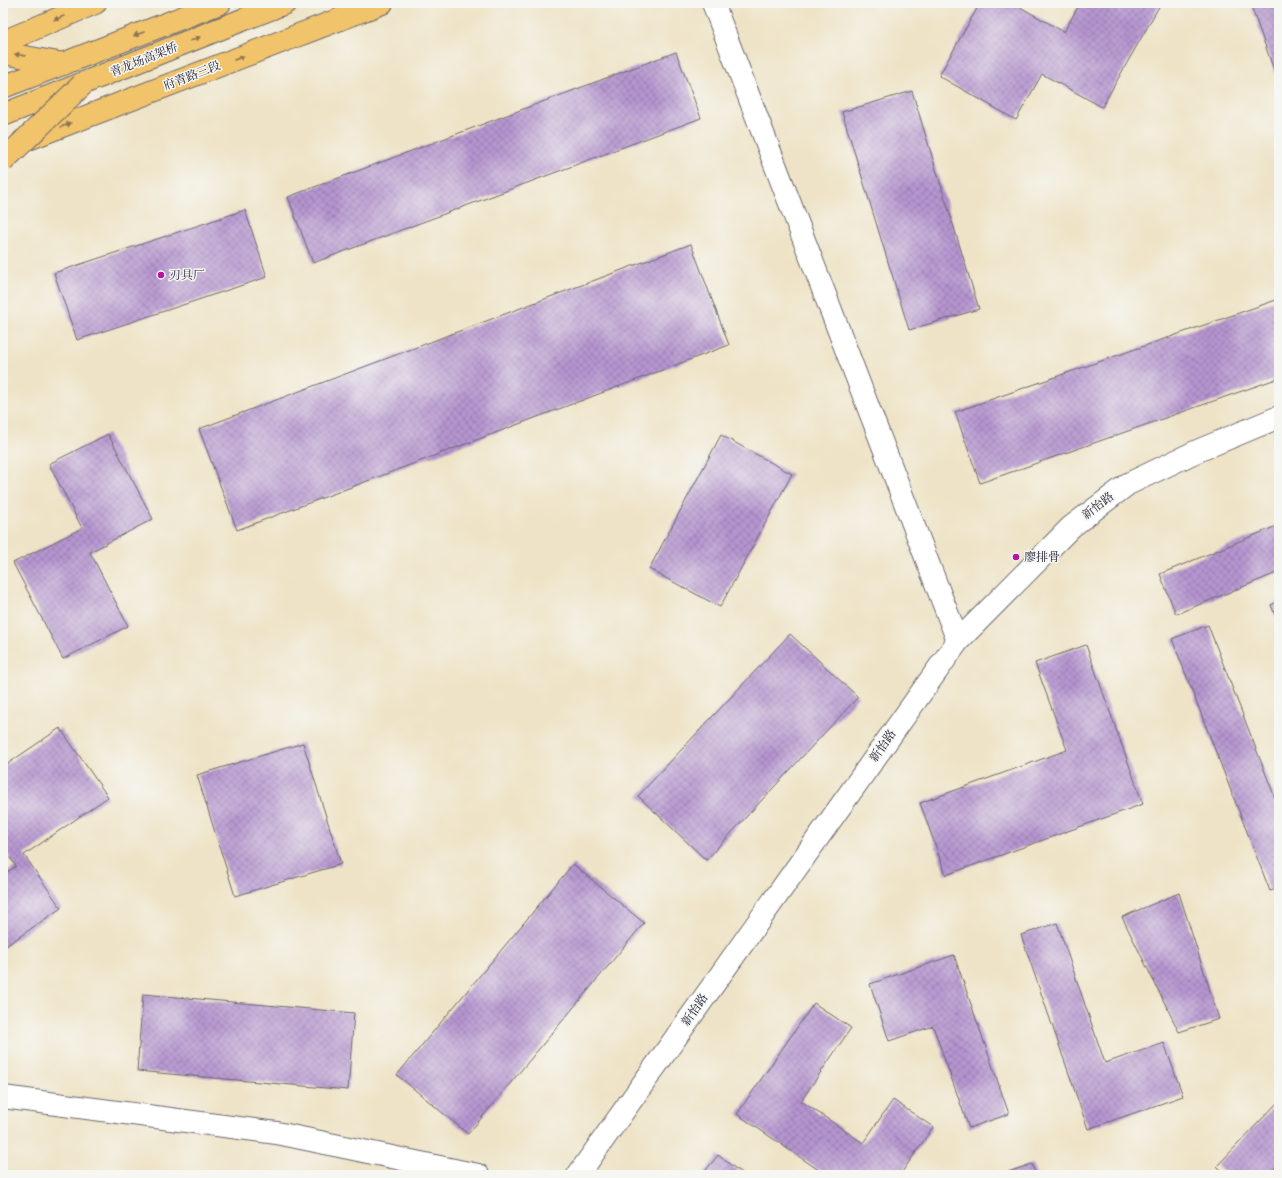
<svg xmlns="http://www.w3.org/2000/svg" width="1282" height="1178" font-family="'IM FELL DW Pica','Noto Serif SC',serif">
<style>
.building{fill:url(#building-cross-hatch)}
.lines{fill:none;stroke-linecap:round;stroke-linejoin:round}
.minor-casing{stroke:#69666c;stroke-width:24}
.primary-casing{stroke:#69666c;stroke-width:24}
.trunk-casing{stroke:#69666c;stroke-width:24}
.minor{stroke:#fff;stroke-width:22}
.primary{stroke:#f1c36a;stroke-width:22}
.trunk{stroke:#f1c36a;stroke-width:22}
.trunk-bridge-casing{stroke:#69666c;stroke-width:24;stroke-linecap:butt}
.trunk-bridge{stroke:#f1c36a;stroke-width:22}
.oneway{fill:#8a7252}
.poi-dot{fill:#b5179e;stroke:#f6f6f2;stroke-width:1.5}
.labels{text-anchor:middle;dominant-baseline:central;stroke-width:3;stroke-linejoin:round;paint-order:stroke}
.street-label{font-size:12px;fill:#22223b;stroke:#f6f6f2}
.poi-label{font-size:12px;fill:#22223b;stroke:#f6f6f2;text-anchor:start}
</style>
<defs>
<pattern id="building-cross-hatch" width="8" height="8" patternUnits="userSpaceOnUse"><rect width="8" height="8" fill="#b695d0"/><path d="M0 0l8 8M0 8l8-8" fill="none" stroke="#9479aa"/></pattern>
</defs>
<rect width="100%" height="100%" fill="#f6f6f2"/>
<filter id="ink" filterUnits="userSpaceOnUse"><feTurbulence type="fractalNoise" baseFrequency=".025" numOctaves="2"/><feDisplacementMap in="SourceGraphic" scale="8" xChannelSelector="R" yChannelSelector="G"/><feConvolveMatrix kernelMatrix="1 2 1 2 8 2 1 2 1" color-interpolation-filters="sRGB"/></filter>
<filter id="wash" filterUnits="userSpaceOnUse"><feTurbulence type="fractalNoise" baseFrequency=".012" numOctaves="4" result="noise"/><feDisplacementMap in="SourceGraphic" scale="16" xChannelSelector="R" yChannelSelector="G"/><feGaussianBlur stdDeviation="0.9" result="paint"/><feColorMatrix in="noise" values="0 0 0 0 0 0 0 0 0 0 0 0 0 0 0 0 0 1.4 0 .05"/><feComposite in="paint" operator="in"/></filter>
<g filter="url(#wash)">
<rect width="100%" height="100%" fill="#eee3c6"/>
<g id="blocks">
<g class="building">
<polygon points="980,3 1013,3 1064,32 1080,3 1161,3 1102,107 1042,74 1016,120 939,76"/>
<polygon points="1250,3 1279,3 1279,84"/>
<polygon points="676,52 701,118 313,263 288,197"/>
<polygon points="912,91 979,309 909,330 842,112"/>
<polygon points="245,210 267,277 77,340 54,273"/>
<polygon points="691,244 729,345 237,530 199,429"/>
<polygon points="1279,299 1279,378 980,483 955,412"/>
<polygon points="108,434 153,519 90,552 128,626 63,659 13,563 82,528 49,464"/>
<polygon points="721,435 792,474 720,607 649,569"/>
<polygon points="1279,525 1279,572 1176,614 1160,574"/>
<polygon points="1279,601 1279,625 1271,605"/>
<polygon points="1208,625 1279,808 1279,888 1270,891 1172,639"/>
<polygon points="790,634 858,697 706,860 638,796"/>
<polygon points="1086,645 1143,804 946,875 920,803 1067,750 1035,663"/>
<polygon points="60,728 108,797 24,855 61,908 3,948 3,875 16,866 3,848 3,767"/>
<polygon points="303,743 341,864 235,896 197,775"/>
<polygon points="573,864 644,923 468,1134 397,1075"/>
<polygon points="1179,893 1219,1019 1179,1032 1122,917"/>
<polygon points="1057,923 1105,1063 1164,1043 1183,1096 1088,1129 1021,935"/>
<polygon points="954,955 1009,1114 969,1128 933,1026 889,1041 870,984"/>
<polygon points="143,994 354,1013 348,1090 137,1071"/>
<polygon points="814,1003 851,1028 801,1101 863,1143 893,1100 933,1127 900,1175 826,1175 737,1114"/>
<polygon points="1279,1101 1279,1164 1269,1175 1226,1175 1217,1166"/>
<polygon points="718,1155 744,1175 702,1175"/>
<polygon points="1032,1164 1036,1175 999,1175"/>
</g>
</g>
</g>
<g filter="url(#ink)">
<use href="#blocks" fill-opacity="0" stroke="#69666c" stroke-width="1"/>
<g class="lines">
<g class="minor-casing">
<g id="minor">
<polyline points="713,3 958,641"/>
<polyline points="3,1097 277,1133 478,1175"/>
<polyline points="578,1175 958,641 1071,527 1128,484 1195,452 1279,417"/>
</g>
</g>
<g class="primary-casing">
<g id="primary">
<polyline points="3,42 95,3"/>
<polyline points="23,141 382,3"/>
</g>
</g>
<g class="trunk-casing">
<g id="trunk">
<polyline points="3,53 64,64"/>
<polyline points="3,87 220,3"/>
<polyline points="3,115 285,3"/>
</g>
</g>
<use href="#minor" class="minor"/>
<use href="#primary" class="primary"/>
<use href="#trunk" class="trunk"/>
<g class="trunk-bridge-casing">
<polyline id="trunk-bridge" points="3,161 82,85"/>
</g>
<use href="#trunk-bridge" class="trunk-bridge"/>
</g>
<defs><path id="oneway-solid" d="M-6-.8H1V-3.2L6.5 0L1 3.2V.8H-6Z"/></defs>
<g class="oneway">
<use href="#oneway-solid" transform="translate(59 18) rotate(157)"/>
<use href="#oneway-solid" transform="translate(139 34) rotate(159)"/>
<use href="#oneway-solid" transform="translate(195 39) rotate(-22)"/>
<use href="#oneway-solid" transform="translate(20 55) rotate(-169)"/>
<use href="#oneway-solid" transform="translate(239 58) rotate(-21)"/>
<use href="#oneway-solid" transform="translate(66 125) rotate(-21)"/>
</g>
</g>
<g class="poi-dot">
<circle cx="161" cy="275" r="4"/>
<circle cx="1016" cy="557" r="4"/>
</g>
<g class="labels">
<g class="street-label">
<text transform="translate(144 60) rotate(-22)">青龙场高架桥</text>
<text transform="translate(192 76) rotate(-21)">府青路三段</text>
<text transform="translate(1098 506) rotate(-37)">新怡路</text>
<text transform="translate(883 746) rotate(-55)">新怡路</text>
<text transform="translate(695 1010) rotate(-55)">新怡路</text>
</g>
<g class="poi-label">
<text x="169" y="275">刃具厂</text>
<text x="1024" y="557">廖排骨</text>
</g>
</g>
<rect width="1282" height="1178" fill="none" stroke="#f6f6f2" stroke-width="16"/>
</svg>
